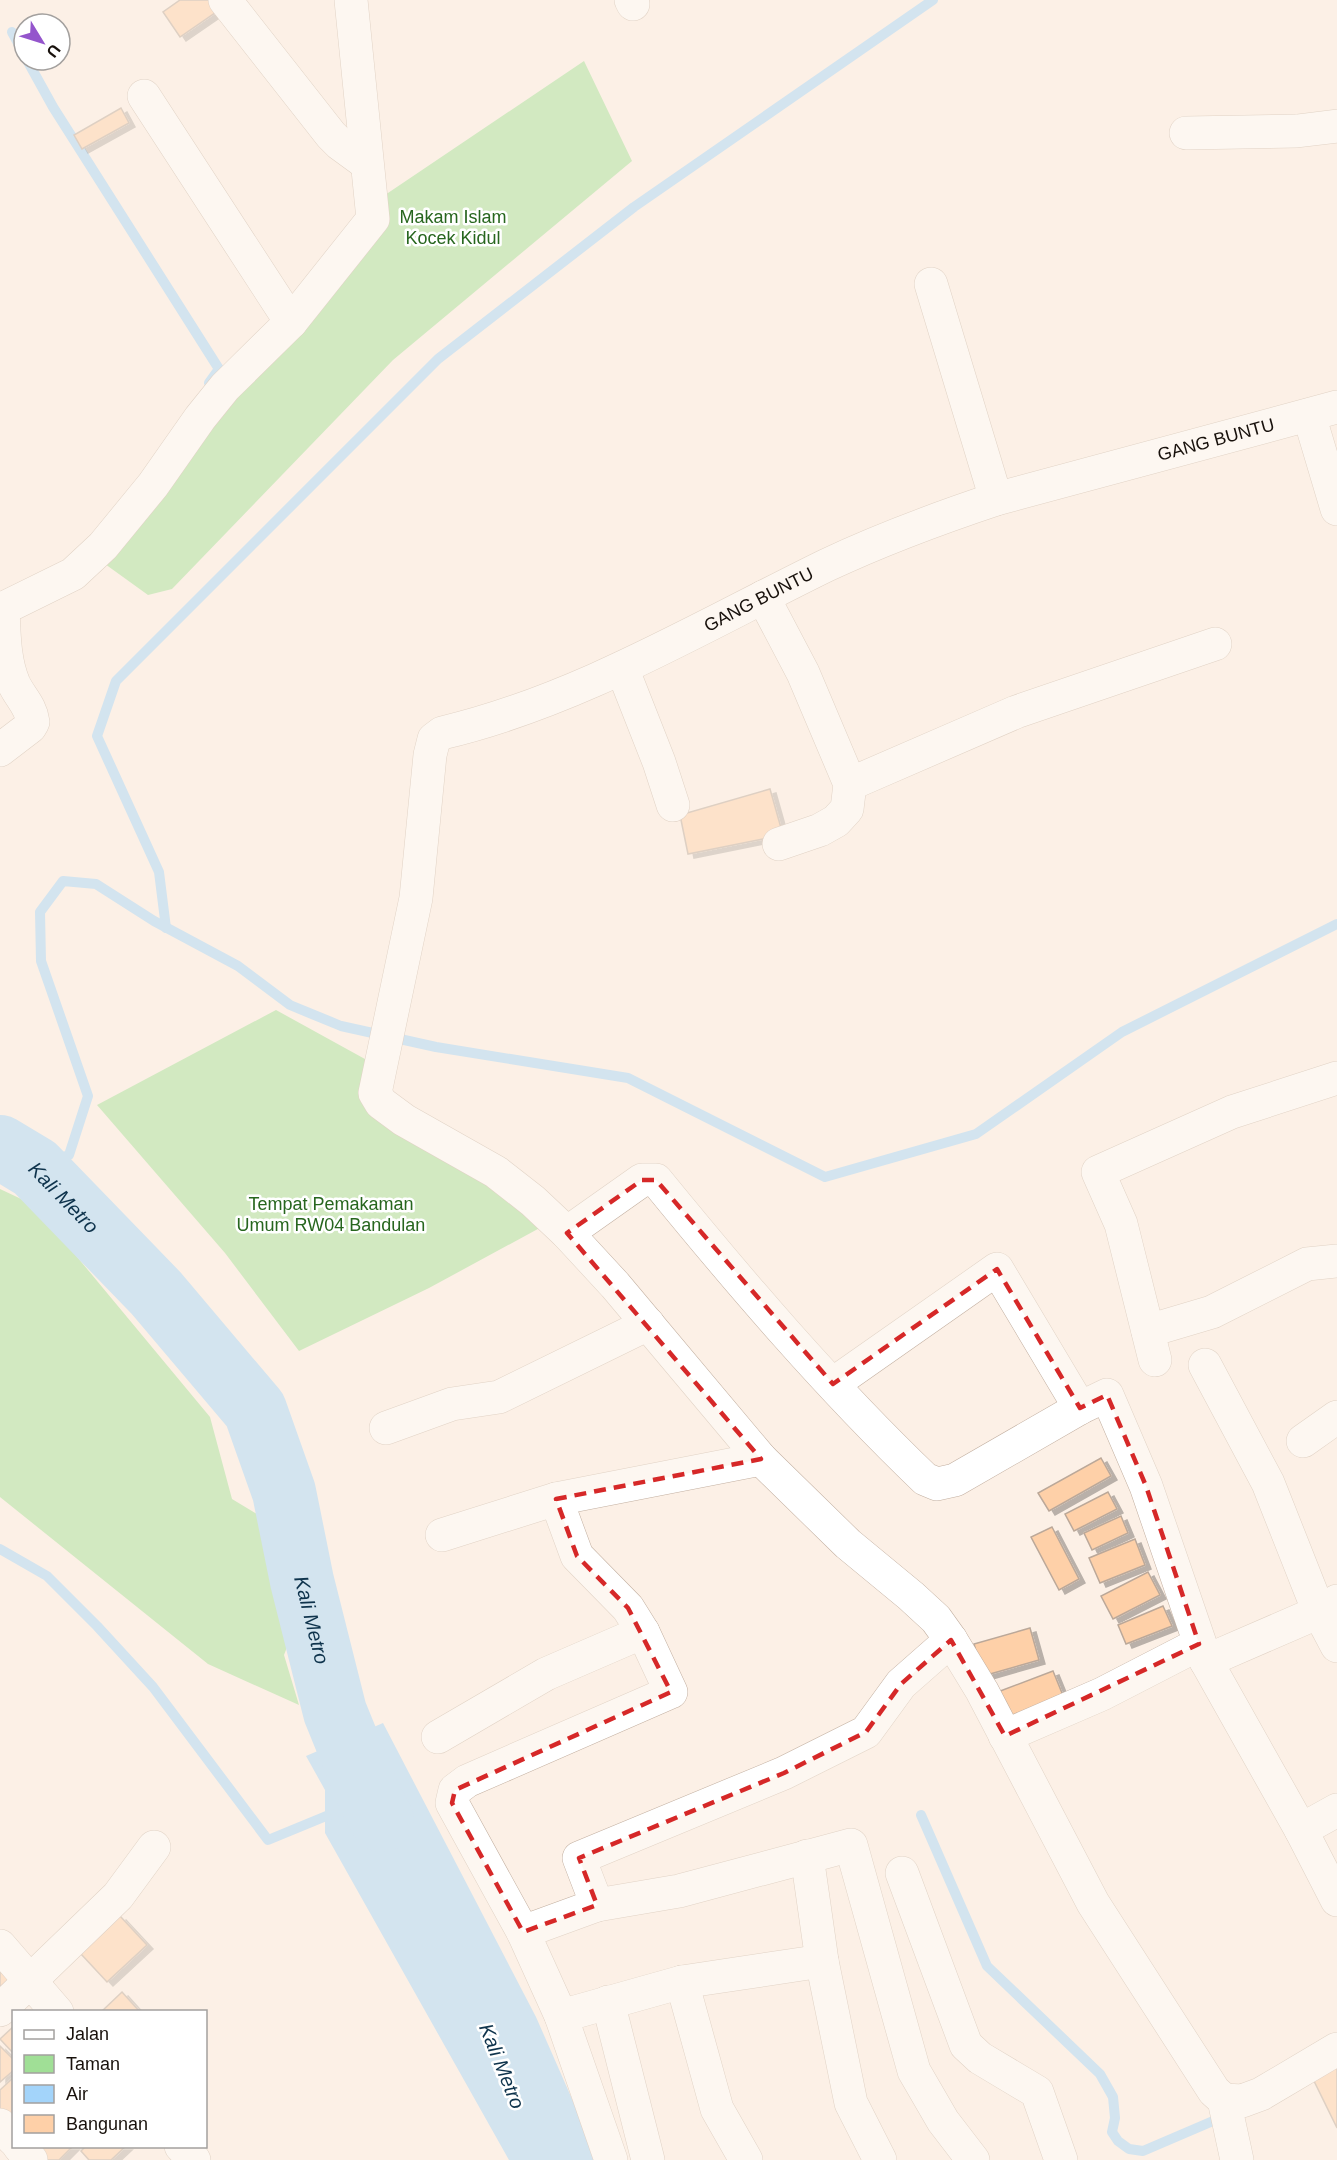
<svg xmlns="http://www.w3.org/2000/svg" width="1337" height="2160" font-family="Arial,sans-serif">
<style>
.green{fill:#a0df96}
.water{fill:#a3d4fa}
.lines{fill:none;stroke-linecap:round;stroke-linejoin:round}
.stream{stroke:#a3d4fa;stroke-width:10}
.river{stroke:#a3d4fa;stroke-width:64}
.building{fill:#fed0a8;stroke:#bba899;stroke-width:1.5;filter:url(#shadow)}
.minor-casing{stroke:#c2afa0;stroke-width:34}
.minor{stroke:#fff;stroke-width:33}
.marked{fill:none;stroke:#d62828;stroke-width:4.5;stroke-dasharray:12 8;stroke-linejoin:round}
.labels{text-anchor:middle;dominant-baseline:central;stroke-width:5;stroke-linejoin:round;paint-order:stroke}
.park-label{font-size:18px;fill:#27661e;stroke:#fff}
.street-label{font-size:18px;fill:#18110c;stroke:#fff}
.water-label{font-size:20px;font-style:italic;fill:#0e334c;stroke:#fff}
</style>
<defs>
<filter id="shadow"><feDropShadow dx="6" dy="4" stdDeviation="0" flood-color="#0004"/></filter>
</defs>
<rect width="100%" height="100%" fill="#fcf0e6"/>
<g class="green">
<polygon points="584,61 632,161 393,360 172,589 148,595 105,564 385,195"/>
<polygon points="276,1010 374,1064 368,1098 474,1169 547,1224 429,1288 299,1351 225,1253 97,1105"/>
<polygon points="0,1189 34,1205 210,1417 232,1499 257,1514 264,1548 306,1598 284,1655 299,1705 208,1664 0,1497"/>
</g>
<polygon class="water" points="383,1723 536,2017 594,2149 595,2160 509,2160 325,1833 325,1790 306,1756"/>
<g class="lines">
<g class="stream">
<polyline points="12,32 24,54"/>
<polyline points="27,60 53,107 219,369 209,383"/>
<polyline points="166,928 159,872 97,736 116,681 438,359 634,207 933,0"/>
<polyline points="35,1168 69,1155 88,1096 41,961 40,912 63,881 96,884 154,921 238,966 290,1005 341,1026 436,1047 628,1078 825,1177 976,1134 1122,1032 1337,924"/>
<polyline points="0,1549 47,1576 97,1626 153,1687 268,1840 336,1812"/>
<polyline points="921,1815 987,1966 1100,2074 1113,2097 1115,2118 1112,2132 1118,2141 1129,2149 1143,2151 1220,2118"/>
</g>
<path class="river" id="s1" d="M0,1147L35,1168L156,1293L255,1410L284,1492L302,1581L335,1712L370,1798L382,1820"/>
</g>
<g class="building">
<polygon points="180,0 217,0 222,8 180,37 163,12"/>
<polygon points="121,108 129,123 82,149 74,135"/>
<polygon points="770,789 783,835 688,854 680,815"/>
<polygon points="1101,1458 1111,1476 1049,1511 1038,1493"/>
<polygon points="1108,1492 1117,1509 1074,1531 1065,1514"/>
<polygon points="1121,1516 1128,1533 1092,1550 1084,1533"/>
<polygon points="1052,1527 1079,1579 1059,1590 1031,1537"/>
<polygon points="1135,1539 1145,1565 1100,1583 1089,1558"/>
<polygon points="1148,1572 1160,1595 1113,1619 1101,1596"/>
<polygon points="1163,1606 1172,1626 1126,1644 1118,1625"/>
<polygon points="1030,1628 1039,1660 983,1676 974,1644"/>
<polygon points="1053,1671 1064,1698 1005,1720 995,1693"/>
<polygon points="120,1916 147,1945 107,1982 81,1954"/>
<polygon points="0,1966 10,1978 0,1987"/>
<polygon points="122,1992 140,2012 101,2012"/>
<polygon points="14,2026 14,2054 0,2039"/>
<polygon points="0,2046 14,2060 14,2070 0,2082"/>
<polygon points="1337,2064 1337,2128 1313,2079"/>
<polygon points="14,2077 14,2113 7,2119 0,2112 0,2090"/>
<polygon points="31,2146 73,2146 59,2160 39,2160"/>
<polygon points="86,2146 126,2146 111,2160 89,2160 81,2151"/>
</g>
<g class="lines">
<g class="minor-casing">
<g id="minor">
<polyline points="225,0 331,135 340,144 366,163"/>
<polyline points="631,0 633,4"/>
<polyline points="144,96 291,322"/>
<polyline points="1186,133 1297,131 1337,126"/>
<polyline points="931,284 996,499"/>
<polyline points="1309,415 1337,509"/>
<polyline points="763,597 803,673 850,784 847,809 836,821 820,830 779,844"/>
<polyline points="0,610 73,574 103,546 153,485 200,418 225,387 291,322 373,219 351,0"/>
<polyline points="622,668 659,762 673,805"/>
<path d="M0,750L30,727L33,722C31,706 20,697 14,684C4,661 4,633 3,608"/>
<polyline points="850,784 1016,712 1215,644"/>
<path d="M567,1233L642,1180H656C740,1283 828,1386 925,1479L937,1484L955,1480L1080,1408L1107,1395L1146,1486L1206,1661L1301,1830L1337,1900"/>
<polyline points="1148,1331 1212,1312 1307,1264 1337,1261"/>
<polyline points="1155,1360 1121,1224 1098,1172 1232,1112 1337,1078"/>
<polyline points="1205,1365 1268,1483 1319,1612 1337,1646"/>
<polyline points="833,1384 997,1269 1080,1408"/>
<polyline points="386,1428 452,1404 499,1397 648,1324"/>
<polyline points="1303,1441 1337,1417"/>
<polyline points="556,1499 577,1556 628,1608 643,1632 671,1692 467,1781 455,1790 452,1803 523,1932 561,2016 611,2160"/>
<polyline points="442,1535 556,1499 761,1459"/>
<polyline points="1206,1661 1319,1612 1337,1601"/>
<polyline points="1005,1736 1102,1694 1199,1644"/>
<polyline points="438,1737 546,1674 643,1632"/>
<polyline points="1301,1830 1337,1810"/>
<polyline points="807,1856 822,1961 851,2103 880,2160"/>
<polyline points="902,1873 966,2045 980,2058 1037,2092 1061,2160"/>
<polyline points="597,1905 579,1858 784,1773 866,1732 901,1684 951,1640"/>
<polyline points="523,1932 597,1905 679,1891 851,1845 914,2071 943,2121 973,2160"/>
<polyline points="0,1946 57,2012"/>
<polyline points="682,1982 717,2109 746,2160"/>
<polyline points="608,2002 648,2160"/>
<polyline points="0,2010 118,1896 154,1847"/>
<polyline points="561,2016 682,1982 822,1961"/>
<polyline points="1224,2100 1242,2101 1261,2094 1337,2049"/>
<polyline points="0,2125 14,2140"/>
<polyline points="19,2146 31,2160"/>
<polyline points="181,2146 194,2160"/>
<path id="s2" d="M1237,2160L1224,2100L1214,2091L1093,1903L982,1691L951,1640L936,1619L911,1596L848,1544L761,1459L615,1285L567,1233L533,1201L496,1172L404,1120L381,1103L375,1093L416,898L430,755L434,739L442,733C578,701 702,626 827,565C882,539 939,518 996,499L1337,407"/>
</g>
</g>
<use href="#minor" class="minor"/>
</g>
<path d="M0 0H1337V2160H0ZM642,1180H656L833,1384L997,1269L1080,1408L1107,1395L1146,1486L1199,1644L1005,1736L951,1640L901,1684L866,1732L784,1773L579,1858L597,1905L523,1932L452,1803L455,1790L671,1692L628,1608L577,1556L556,1499L761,1459L567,1233Z" fill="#fcf0e6" fill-opacity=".55" fill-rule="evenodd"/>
<path class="marked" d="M642,1180H656L833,1384L997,1269L1080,1408L1107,1395L1146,1486L1199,1644L1005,1736L951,1640L901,1684L866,1732L784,1773L579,1858L597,1905L523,1932L452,1803L455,1790L671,1692L628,1608L577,1556L556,1499L761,1459L567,1233Z"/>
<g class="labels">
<g class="park-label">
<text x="453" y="217">Makam Islam<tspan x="453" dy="21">Kocek Kidul</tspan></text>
<text x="331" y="1204">Tempat Pemakaman<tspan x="331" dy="21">Umum RW04 Bandulan</tspan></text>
</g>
<g class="street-label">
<text stroke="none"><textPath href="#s2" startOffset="2598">GANG BUNTU</textPath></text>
<text stroke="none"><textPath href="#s2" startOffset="2112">GANG BUNTU</textPath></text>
</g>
<g class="water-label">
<text stroke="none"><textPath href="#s1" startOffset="82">Kali Metro</textPath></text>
<text stroke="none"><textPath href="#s1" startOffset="586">Kali Metro</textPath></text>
<text transform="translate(502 2066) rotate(68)">Kali Metro</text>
</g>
</g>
<rect x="12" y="2010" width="195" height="138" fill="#ffffff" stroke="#a3a09e" stroke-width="1.5"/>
<rect x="24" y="2030" width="30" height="9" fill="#ffffff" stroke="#a3a09e" stroke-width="1.5"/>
<text x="66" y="2040" font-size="18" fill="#18110c">Jalan</text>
<rect x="24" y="2055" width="30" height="18" fill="#a0df96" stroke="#a3a09e" stroke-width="1.5"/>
<text x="66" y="2070" font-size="18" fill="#18110c">Taman</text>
<rect x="24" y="2085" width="30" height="18" fill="#a3d4fa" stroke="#a3a09e" stroke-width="1.5"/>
<text x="66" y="2100" font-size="18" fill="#18110c">Air</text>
<rect x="24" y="2115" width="30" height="18" fill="#fed0a8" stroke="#a3a09e" stroke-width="1.5"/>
<text x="66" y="2130" font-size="18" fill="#18110c">Bangunan</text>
<g transform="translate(42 42) rotate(128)"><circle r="28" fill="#ffffff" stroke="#a3a09e" stroke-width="1.5"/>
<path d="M0-4.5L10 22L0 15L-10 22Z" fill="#9455cc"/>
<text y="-9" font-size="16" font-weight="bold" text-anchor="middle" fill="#18110c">U</text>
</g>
</svg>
